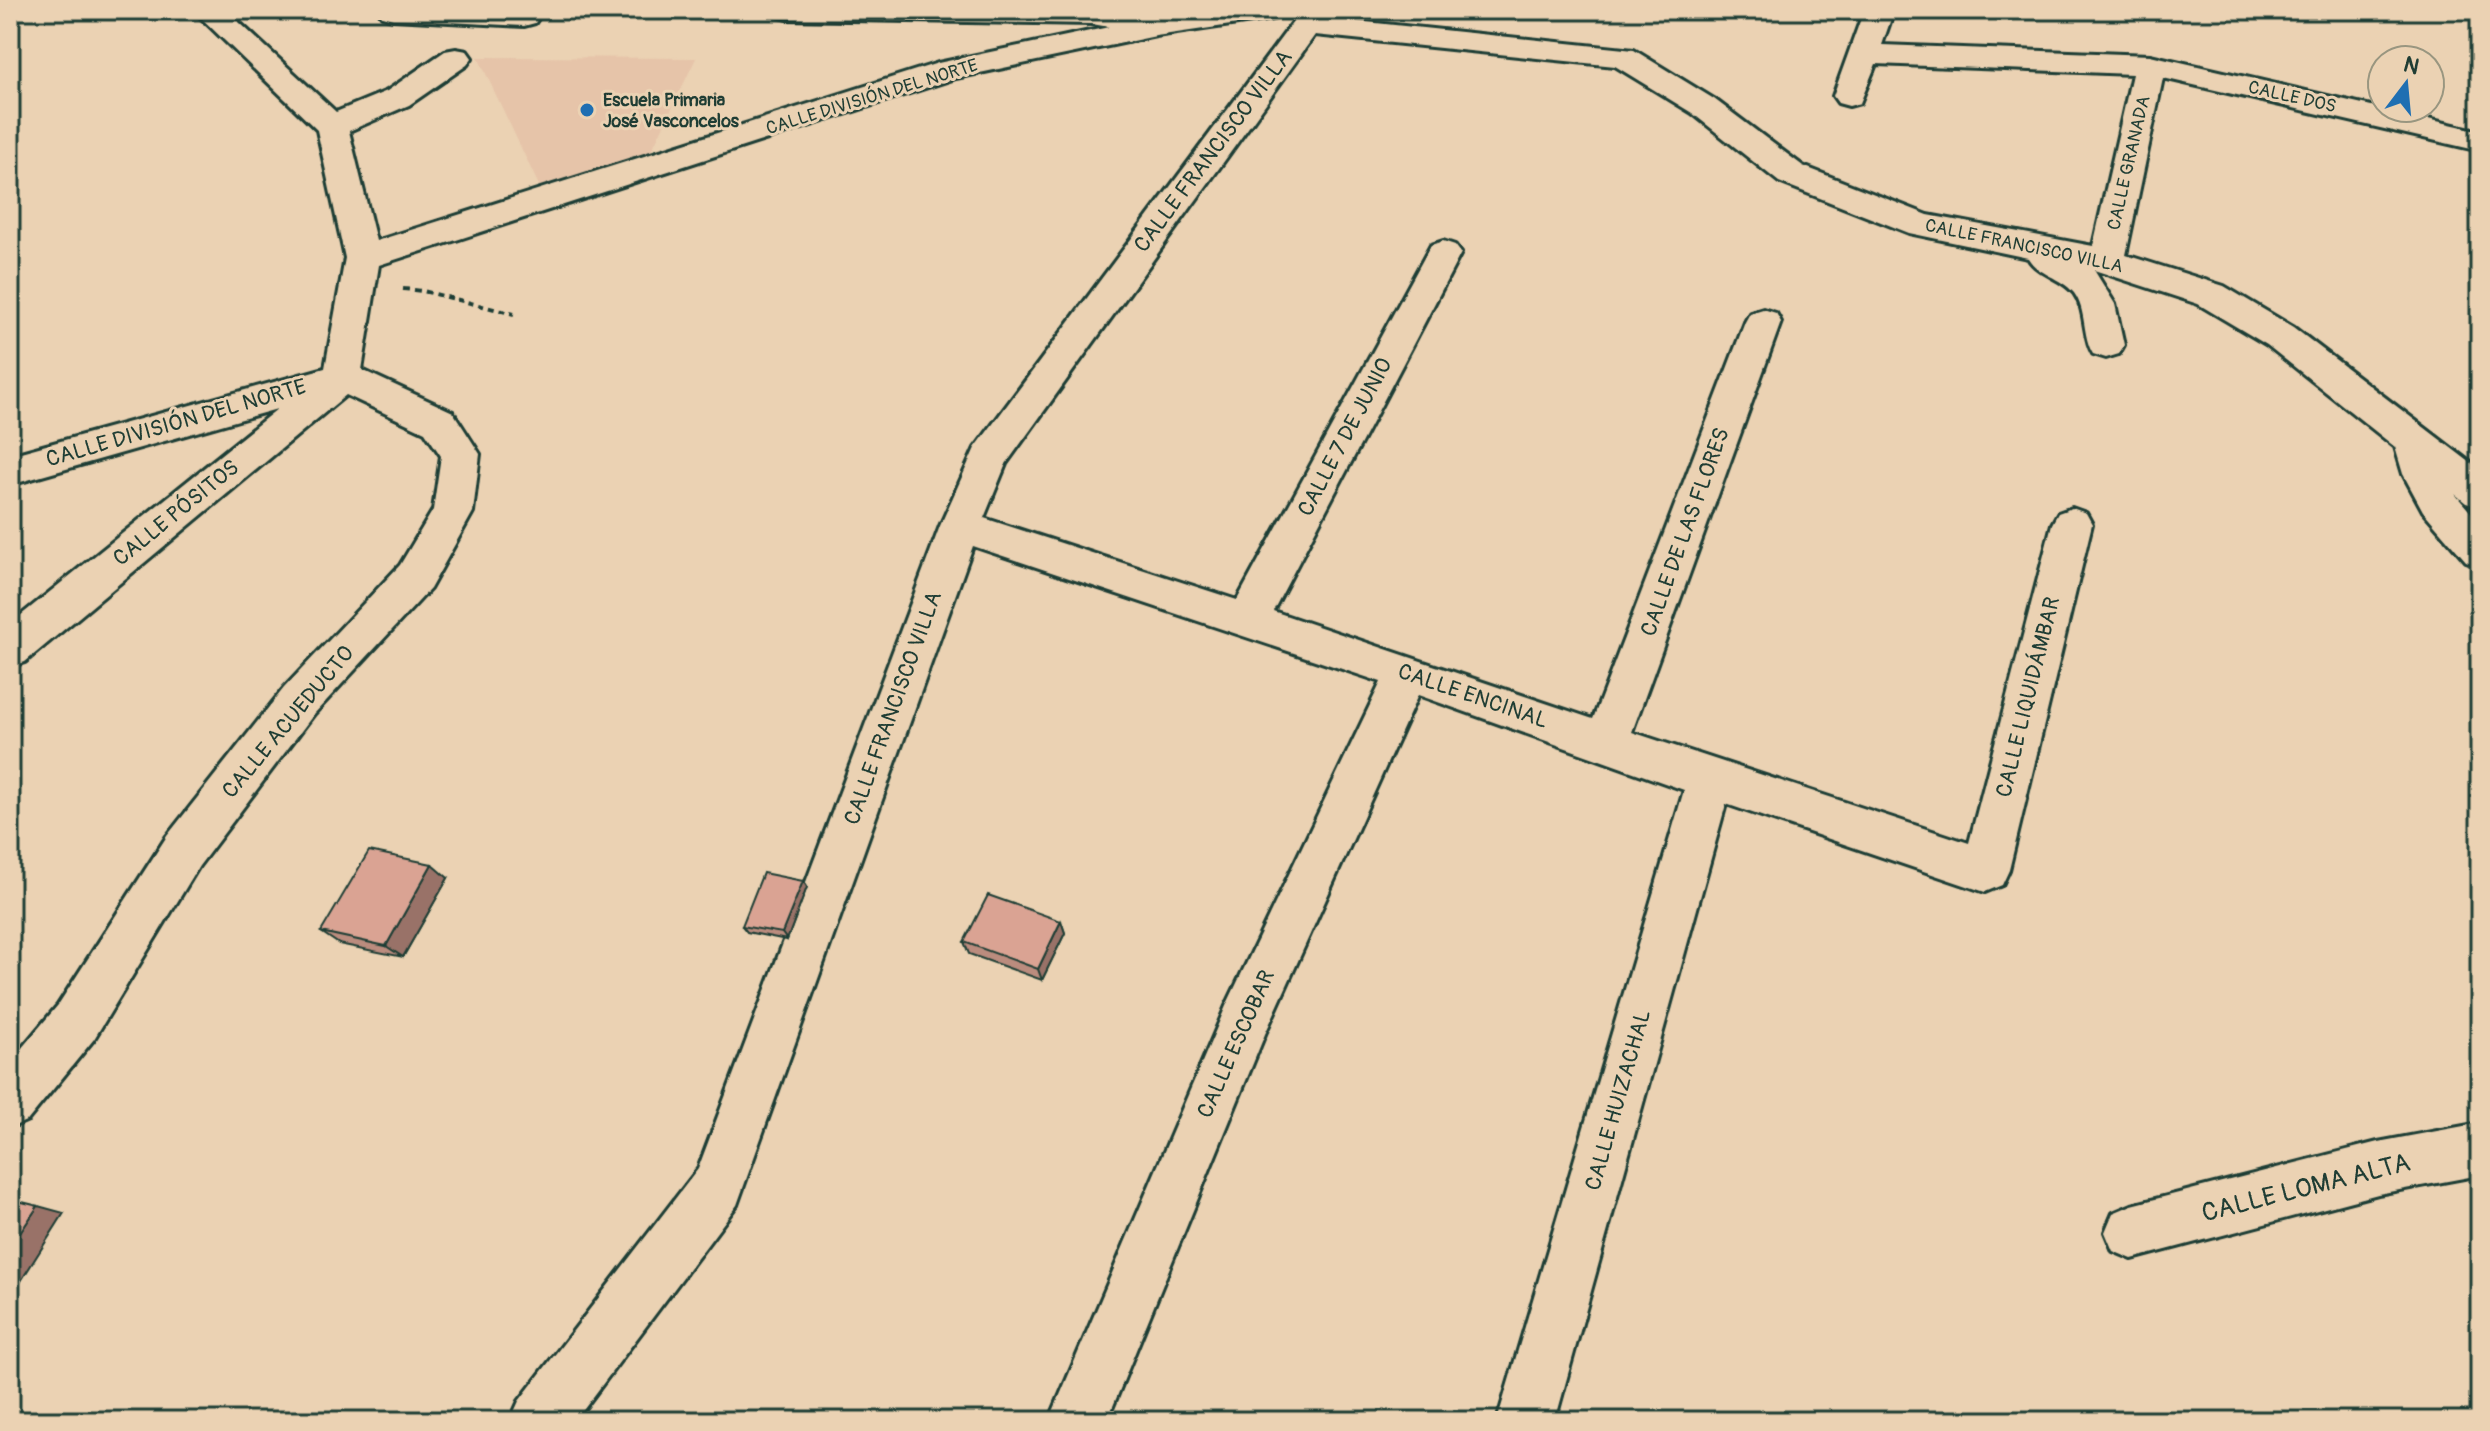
<svg xmlns="http://www.w3.org/2000/svg" width="2490" height="1431" font-family="Pangolin,sans-serif">
<style>
.built{fill:#e6c4a9}
.lines{fill:none;stroke-linecap:round;stroke-linejoin:round}
.minor-casing{stroke:#1f3d34;stroke-width:6}
.path{stroke:#1f3d34;stroke-width:4;stroke-dasharray:6 5;stroke-linecap:butt}
.minor{fill:#ebd2b3;fill-rule:evenodd}
.wall{fill:#bb8c7e;stroke:#1f3d34;stroke-width:2}
.shaded-wall{fill:#997267;stroke:#1f3d34;stroke-width:2}
.building{fill:#daa393;stroke:#1f3d34;stroke-width:2}
.poi-dot{fill:#1f6fb2;stroke:#ebd2b3;stroke-width:3}
.labels{text-anchor:middle;dominant-baseline:central;stroke-width:6;stroke-linejoin:round;paint-order:stroke}
.far-street-label{font-size:18px;fill:#1f3d34;stroke:#ebd2b3}
.far-poi-label{font-size:18px;font-weight:bold;fill:#1f3d34;stroke:#ebd2b3;text-anchor:start}
.street-label{font-size:22px;fill:#1f3d34;stroke:#ebd2b3}
.near-street-label{font-size:26px;fill:#1f3d34;stroke:#ebd2b3}
</style>
<rect width="100%" height="100%" fill="#ebd2b3"/>
<filter id="ink" filterUnits="userSpaceOnUse"><feTurbulence type="fractalNoise" baseFrequency=".0125" numOctaves="2"/><feDisplacementMap in="SourceGraphic" scale="16" xChannelSelector="R" yChannelSelector="G"/><feConvolveMatrix kernelMatrix="1 2 1 2 8 2 1 2 1" color-interpolation-filters="sRGB"/></filter>
<g filter="url(#ink)">
<polygon class="built" points="478,57 696,58 646,162 543,194"/>
<g class="lines">
<g class="minor-casing">
<g id="minor">
<polygon points="193,10 226,10 336,112 387,91 445,51 456,49 467,51 472,58 467,65 409,105 349,131 376,241 938,63 1109,27 1092,24 788,19 777,16 773,10 1114,10 1156,18 1210,10 1287,10 1283,16 1272,19 1156,36 956,78 379,265 362,370 453,412 480,454 473,512 430,589 314,714 199,866 94,1039 28,1120 10,1128 10,1062 58,1005 167,836 284,688 400,565 433,510 441,456 425,432 346,395 25,662 10,667 10,624 277,409 10,485 10,455 325,368 345,258 317,130"/>
<polygon points="378,10 533,10 539,17 535,23 524,26 393,19 382,16"/>
<path d="M1302,10H1333L1328,18L1634,50L1714,99L1803,166L1928,215L2093,246L2132,74L1876,64L1860,103L1849,106L1838,103L1833,96L1864,10H1894L1882,45L2150,55L2480,131V151L2163,78L2126,255L2224,286L2293,327L2480,470V507L2466,503L2455,494L2480,523V566L2466,561L2423,511L2403,474L2395,447L2267,345L2198,304L2094,270L2115,304L2124,345L2119,354L2106,358L2093,354C2082,336 2087,311 2074,293C2061,277 2038,275 2028,258L1909,233L1779,182L1692,113L1615,66L1315,35L1006,464L984,518L1237,600L1431,245L1443,241L1455,245L1461,253L1273,611L1593,719L1745,322L1750,313L1763,309L1776,313L1781,322L1632,732L1969,843L2052,524L2058,513L2072,508L2086,513L2092,524L2009,870L2002,885L1985,892L1726,804L1555,1421H1497L1684,790L1418,695L1265,1034L1107,1421H1049L1226,1006L1381,682L973,546L737,1205L575,1421H510L519,1401L698,1169L940,526L975,448Z"/>
<polygon points="2480,1123 2480,1175 2378,1194 2132,1259 2113,1251 2105,1232 2113,1213 2132,1205 2378,1142"/>
</g>
</g>
<polyline class="path" points="403,289 423,291 514,314"/>
<use href="#minor" class="minor"/>
</g>
<g class="wall">
<polygon points="448,878 403,957 339,944 321,932"/>
<polygon points="803,881 807,887 787,940 747,932 742,926"/>
<polygon points="1061,921 1065,933 1042,980 969,954 964,942"/>
</g>
<g class="shaded-wall">
<polygon points="432,864 448,878 403,957 386,946"/>
<polygon points="803,881 807,887 787,940 782,933"/>
<polygon points="1061,921 1065,933 1042,980 1038,969"/>
<polygon points="38,1206 64,1213 14,1292 10,1291 10,1248"/>
</g>
<g class="building">
<polygon points="369,851 432,864 386,946 321,932"/>
<polygon points="763,873 803,881 782,933 742,926"/>
<polygon points="988,895 1061,921 1038,969 964,942"/>
<polygon points="10,1199 38,1206 10,1248"/>
</g>
</g>
<circle class="poi-dot" cx="587" cy="110" r="8"/>
<g class="labels">
<g class="far-street-label">
<text transform="translate(872 97) rotate(-17)">CALLE DIVISIÓN DEL NORTE</text>
<text transform="translate(2292 97) rotate(13)">CALLE DOS</text>
<text transform="translate(2129 163) rotate(-77)">CALLE GRANADA</text>
<text transform="translate(2024 246) rotate(12)">CALLE FRANCISCO VILLA</text>
</g>
<g class="far-poi-label">
<text x="603" y="100">Escuela Primaria<tspan x="603" dy="21">José Vasconcelos</tspan></text>
</g>
<g class="street-label">
<text transform="translate(1213 151) rotate(-53)">CALLE FRANCISCO VILLA</text>
<text transform="translate(176 423) rotate(-16)">CALLE DIVISIÓN DEL NORTE</text>
<text transform="translate(1345 437) rotate(-62)">CALLE 7 DE JUNIO</text>
<text transform="translate(176 513) rotate(-39)">CALLE PÓSITOS</text>
<text transform="translate(1685 532) rotate(-70)">CALLE DE LAS FLORES</text>
<text transform="translate(1473 696) rotate(19)">CALLE ENCINAL</text>
<text transform="translate(2028 697) rotate(-76)">CALLE LIQUIDÁMBAR</text>
<text transform="translate(893 708) rotate(-70)">CALLE FRANCISCO VILLA</text>
<text transform="translate(288 722) rotate(-50)">CALLE ACUEDUCTO</text>
<text transform="translate(1236 1044) rotate(-66)">CALLE ESCOBAR</text>
<text transform="translate(1618 1100) rotate(-74)">CALLE HUIZACHAL</text>
</g>
<g class="near-street-label">
<text transform="translate(2306 1188) rotate(-14)">CALLE LOMA ALTA</text>
</g>
</g>
<rect width="2490" height="1431" fill="none" stroke="#ebd2b3" stroke-width="40"/>
<rect x="20" y="20" width="2450" height="1391" fill="none" stroke="#1f3d34" stroke-width="3" filter="url(#ink)"/>
<g transform="translate(2406 84) rotate(16)"><circle r="38" fill="#ebd2b3" stroke="#999680" stroke-width="2"/>
<path d="M0-6L14 30L0 20L-14 30Z" fill="#1f6fb2"/>
<text y="-12" font-size="22" font-weight="bold" text-anchor="middle" fill="#1f3d34">N</text>
</g>
</svg>
